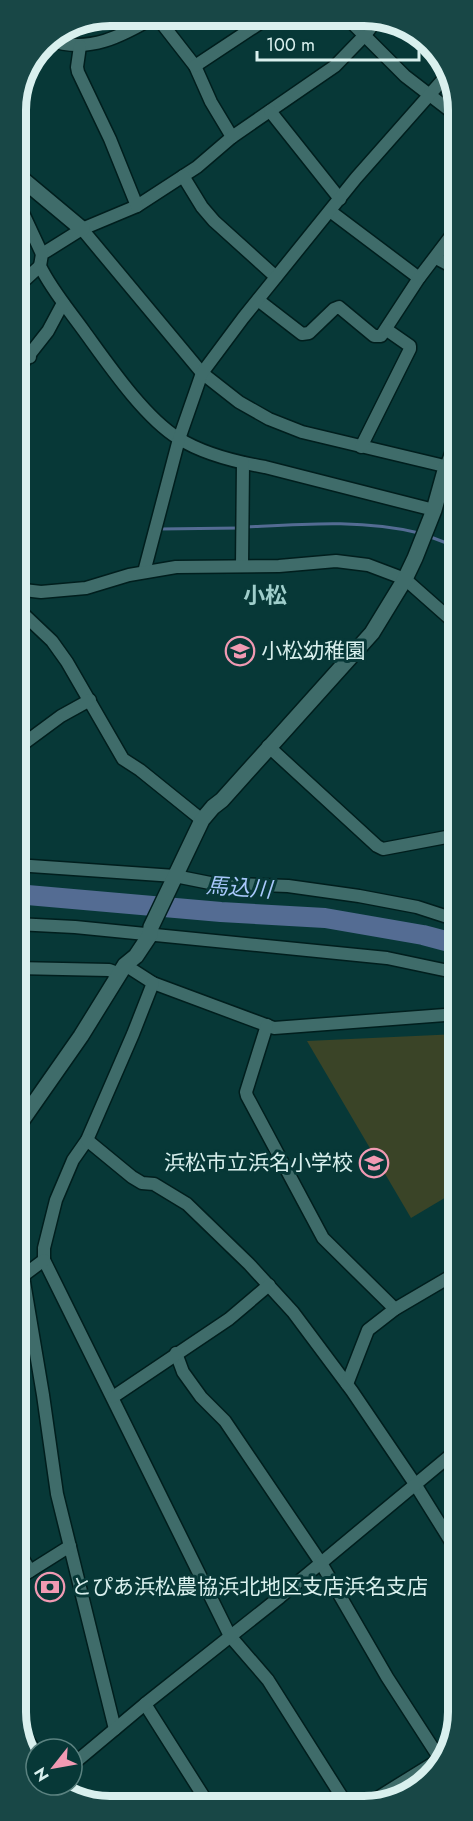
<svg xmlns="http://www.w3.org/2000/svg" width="473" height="1821" font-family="Jost,'Noto Sans JP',sans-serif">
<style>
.green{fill:#3a4427}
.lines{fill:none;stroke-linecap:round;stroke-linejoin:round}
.stream{stroke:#546c93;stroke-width:3}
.river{stroke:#546c93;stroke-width:20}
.minor-casing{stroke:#001e1d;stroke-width:15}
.tertiary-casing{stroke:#001e1d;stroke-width:18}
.secondary-casing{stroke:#001e1d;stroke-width:21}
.minor{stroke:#3f6c6a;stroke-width:12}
.tertiary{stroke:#3f6c6a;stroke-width:15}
.secondary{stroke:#3f6c6a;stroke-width:18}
.labels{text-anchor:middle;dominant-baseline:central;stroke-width:6;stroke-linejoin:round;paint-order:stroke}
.poi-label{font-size:21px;fill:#d9f0ee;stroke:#073837;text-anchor:start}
.neighbourhood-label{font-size:22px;font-weight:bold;fill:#9fcecb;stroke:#073837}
.water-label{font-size:22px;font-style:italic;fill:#a9c9fc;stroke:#073837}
.rim{fill:none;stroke:#d9f0ee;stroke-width:8}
</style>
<rect width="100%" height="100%" fill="#073837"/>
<polygon class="green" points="458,1034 458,1190 411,1218 307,1041"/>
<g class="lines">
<g class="stream">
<path d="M246,527C303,524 363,519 419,533"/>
<polyline points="159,529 240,528"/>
<polyline points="428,536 457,547"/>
</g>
<polyline class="river" points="16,894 221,912 325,918 423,935 457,944"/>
<g class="minor-casing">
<g id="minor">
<polyline points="156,16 195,66 211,102 232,137"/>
<polyline points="347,18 405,76 457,116"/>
<path d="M378,18L365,35L335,66L232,137L197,167L137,206L82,229L42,254L40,266C51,289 69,310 84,331C108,364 144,417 178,438C203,454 236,462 265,467L434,510"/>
<path d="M49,40C89,54 122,36 156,16"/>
<polyline points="80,46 77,67 78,72 110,139 137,206"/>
<polyline points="195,66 269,17"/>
<polyline points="270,111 340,199"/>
<polyline points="183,176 202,207 214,221 276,277"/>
<polyline points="15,196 42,254"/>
<polyline points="330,211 419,278"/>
<polyline points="82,229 202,373 239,402 269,419 302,432 457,469"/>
<polyline points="436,258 457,269"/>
<polyline points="15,289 40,266"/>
<polyline points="258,300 302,334 309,333 334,309 339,307 374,336 381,336 419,278 457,228"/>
<polyline points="15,344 30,357"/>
<polyline points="15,373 48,331 63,303"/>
<polyline points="361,447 410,349 410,346 387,330"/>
<polyline points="446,467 457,437"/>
<polyline points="242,566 243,463"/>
<polyline points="144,572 179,439 202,373 243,318 356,178 447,75"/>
<polyline points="15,589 41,592 86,588 129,575 176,567 279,566 336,561 368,565 405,579 457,625"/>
<polyline points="15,606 52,641 67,662 123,759 140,770 202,820"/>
<polyline points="268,746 377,846 383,849 457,835"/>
<polyline points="15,750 61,716 90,700"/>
<polyline points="16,865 175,876 210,883 288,886 359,896 417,907 457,920"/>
<polyline points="16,924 75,927 387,958 458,973"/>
<polyline points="125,965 153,983 274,1028 458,1014"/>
<polyline points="16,968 109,970 120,974"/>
<polyline points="153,983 133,1034 87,1140 73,1160 56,1200 44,1248 44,1260 230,1636 268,1680 347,1805"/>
<polyline points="267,1025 246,1092 247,1096 323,1238 395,1309"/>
<polyline points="87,1140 132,1177 142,1183 154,1184 187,1204 249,1264 293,1312 352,1391 415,1484 458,1553"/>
<polyline points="23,1276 43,1395 57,1494 115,1729"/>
<polyline points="16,1281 44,1260"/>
<polyline points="176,1353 183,1372 201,1397 225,1421 321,1563 387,1677 440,1759"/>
<polyline points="347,1384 368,1330 395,1309 458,1272"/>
<polyline points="113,1397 229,1319 269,1285"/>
<polyline points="16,1547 30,1571"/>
<polyline points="16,1580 70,1546"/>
<polyline points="145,1704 209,1805"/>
<polyline points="72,1765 145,1704 280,1597 458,1449"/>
<polyline points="366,1805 440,1759"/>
</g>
</g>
<g class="tertiary-casing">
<g id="tertiary">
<polyline points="15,173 82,229"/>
<polyline points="16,1129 81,1036 125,965 136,956 150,935 151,927 202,820 213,807 222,800 372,633 405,579 415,558 434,510 446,467"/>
</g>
</g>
<g class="secondary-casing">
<polyline id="secondary" points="21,1735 36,1758"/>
</g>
<use href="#minor" class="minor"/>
<use href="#tertiary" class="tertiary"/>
<use href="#secondary" class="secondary"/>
</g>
<defs>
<g id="school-ring" transform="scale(1.5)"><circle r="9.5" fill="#073837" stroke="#f19ab3" stroke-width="1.5"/><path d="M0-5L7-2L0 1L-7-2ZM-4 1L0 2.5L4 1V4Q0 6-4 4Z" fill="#f19ab3"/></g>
<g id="bank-ring" transform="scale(1.5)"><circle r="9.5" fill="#073837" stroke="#f19ab3" stroke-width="1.5"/><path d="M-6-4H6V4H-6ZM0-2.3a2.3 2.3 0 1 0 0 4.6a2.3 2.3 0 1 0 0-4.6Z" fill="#f19ab3"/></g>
</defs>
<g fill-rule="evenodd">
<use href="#school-ring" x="240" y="651"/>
<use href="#school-ring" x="374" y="1163"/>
<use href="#bank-ring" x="50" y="1587"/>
</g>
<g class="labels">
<g class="poi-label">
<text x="261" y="651">小松幼稚園</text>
<text x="353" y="1163" text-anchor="end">浜松市立浜名小学校</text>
<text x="71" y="1587">とぴあ浜松農協浜北地区支店浜名支店</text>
</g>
<g class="neighbourhood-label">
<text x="265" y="595">小松</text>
</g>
<g class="water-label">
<text transform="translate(239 887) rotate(4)">馬込川</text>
</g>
</g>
<path d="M0 0H473V1821H0ZM110 26H364A84 84 0 0 1 448 110V1712A84 84 0 0 1 364 1796H110A84 84 0 0 1 26 1712V110A84 84 0 0 1 110 26Z" fill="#184746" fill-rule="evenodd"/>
<path class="rim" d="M110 26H364A84 84 0 0 1 448 110V1712A84 84 0 0 1 364 1796H110A84 84 0 0 1 26 1712V110A84 84 0 0 1 110 26Z"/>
<g transform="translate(54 1767) rotate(239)"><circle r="28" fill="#073837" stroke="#5b8280" stroke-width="1.5"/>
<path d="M0-4.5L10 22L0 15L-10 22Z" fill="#f19ab3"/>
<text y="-9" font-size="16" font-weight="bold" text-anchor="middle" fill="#d9f0ee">N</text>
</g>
<path d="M257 51v9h162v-9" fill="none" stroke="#d9f0ee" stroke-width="3"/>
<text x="266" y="51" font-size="18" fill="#d9f0ee" stroke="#073837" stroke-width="4.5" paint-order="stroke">100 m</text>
</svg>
